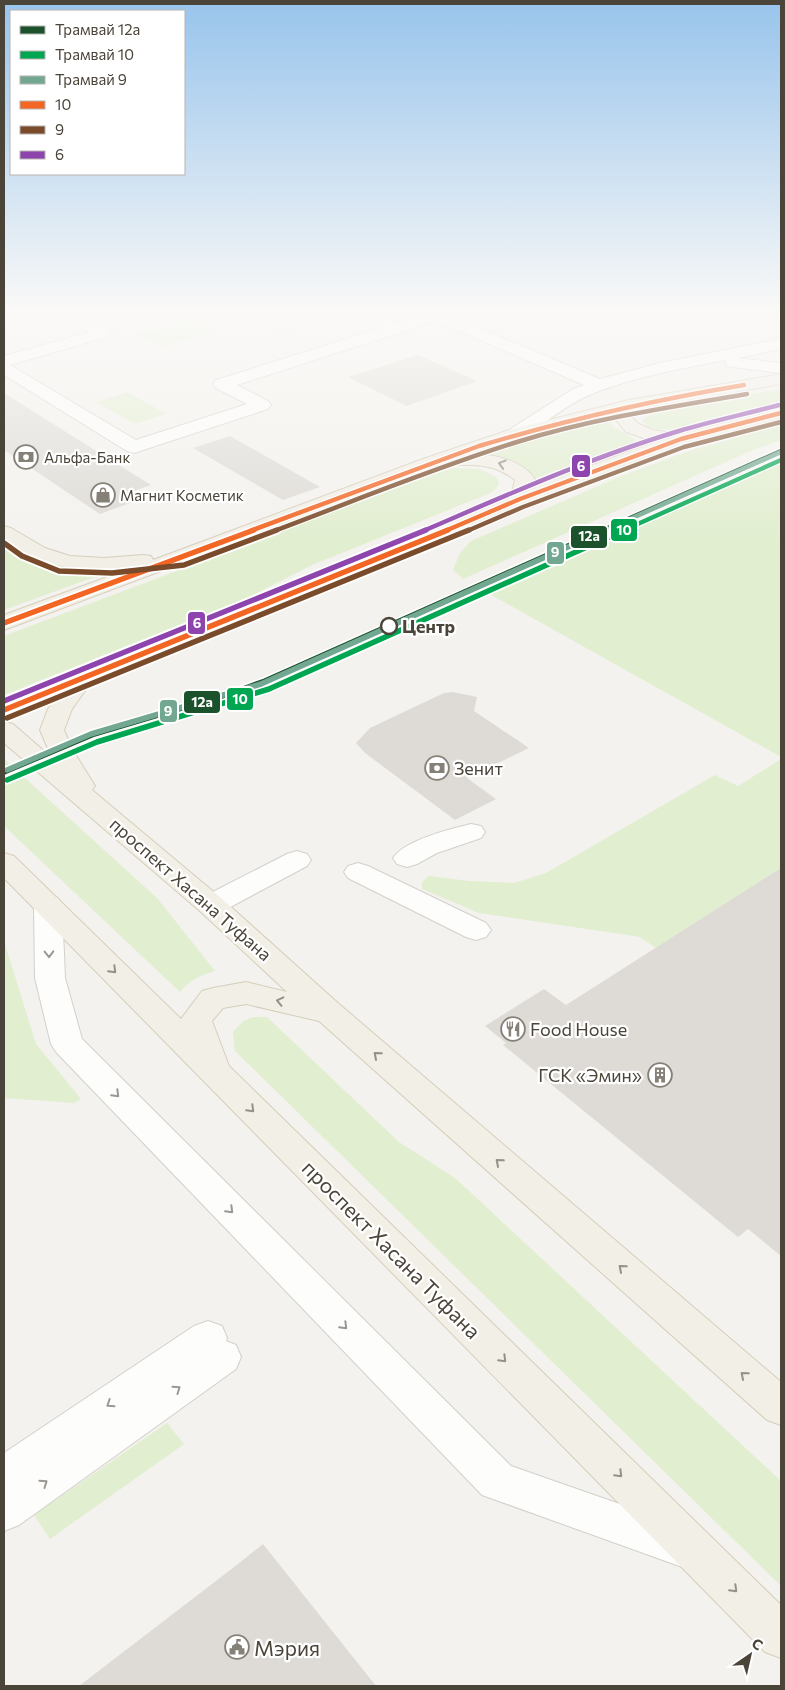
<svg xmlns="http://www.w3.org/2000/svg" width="785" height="1690" font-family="Commissioner,sans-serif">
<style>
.green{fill:#e1eecf}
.building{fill:#dedbd6}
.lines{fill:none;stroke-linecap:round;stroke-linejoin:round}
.minor-casing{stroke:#d2d0cb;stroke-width:2}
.major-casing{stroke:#d6cebb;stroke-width:2}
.minor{fill:#fdfdfc;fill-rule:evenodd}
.major{fill:#f2efe6;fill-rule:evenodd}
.bus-1-far1-casing{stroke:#fff;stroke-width:7}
.bus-1-casing{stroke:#fff;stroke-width:9}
.bus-2-far1-casing{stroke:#fff;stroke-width:7}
.bus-2-casing{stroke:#fff;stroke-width:9}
.bus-3-far1-casing{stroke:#fff;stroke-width:7}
.bus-3-casing{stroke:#fff;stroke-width:9}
.bus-1-far1{stroke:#f26522;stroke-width:4.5}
.bus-1{stroke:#f26522;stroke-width:5.5}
.bus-2-far1{stroke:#7a4b2a;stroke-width:4.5}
.bus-2{stroke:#7a4b2a;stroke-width:5.5}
.bus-3-far1{stroke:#8e44ad;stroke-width:4.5}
.bus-3{stroke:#8e44ad;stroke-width:5.5}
.tram-1-far1-casing{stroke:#fff;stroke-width:7}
.tram-1-casing{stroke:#fff;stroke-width:9}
.tram-2-far1-casing{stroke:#fff;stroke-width:7}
.tram-2-casing{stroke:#fff;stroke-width:9}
.tram-3-far1-casing{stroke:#fff;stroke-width:7}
.tram-3-casing{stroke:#fff;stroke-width:9}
.tram-1-far1{stroke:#1b522b;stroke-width:4.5}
.tram-1{stroke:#1b522b;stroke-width:5.5}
.tram-2-far1{stroke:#00a651;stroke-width:4.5}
.tram-2{stroke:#00a651;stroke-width:5.5}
.tram-3-far1{stroke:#72a891;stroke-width:4.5}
.tram-3{stroke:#72a891;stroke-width:5.5}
.oneway{stroke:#969187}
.oneway2{stroke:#9b9791}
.stop-dot{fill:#fff;stroke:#4b4439;stroke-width:2.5}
.labels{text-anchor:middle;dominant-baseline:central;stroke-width:4.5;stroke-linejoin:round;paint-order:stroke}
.far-poi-label{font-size:15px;fill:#4b4439;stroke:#fff;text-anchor:start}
.stop-label{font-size:18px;font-weight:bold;fill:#4b4439;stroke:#fff;text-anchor:start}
.poi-label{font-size:18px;fill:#4b4439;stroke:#fff;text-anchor:start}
.street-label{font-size:18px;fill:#4b4439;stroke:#fff}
.near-street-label{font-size:21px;fill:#4b4439;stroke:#fff}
.near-poi-label{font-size:21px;fill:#4b4439;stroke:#fff;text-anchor:start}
.line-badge{stroke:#fff;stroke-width:2}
.badge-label{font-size:14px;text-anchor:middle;font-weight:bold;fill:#fff}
</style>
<rect width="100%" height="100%" fill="#f4f2ee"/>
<g class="green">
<polygon points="189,318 216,330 164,347 137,334"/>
<path d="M781,389V404L675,430L656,429L647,426L642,421C653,404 757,393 781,389Z"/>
<polygon points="127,392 166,414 135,424 96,402"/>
<polygon points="604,419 609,420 614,427 636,440 635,442 533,479 504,459 487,453 486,451"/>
<polygon points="781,425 781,440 753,450 463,579 453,570 460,553 471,541 621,476 689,451"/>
<polygon points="781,457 781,757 486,592 761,466"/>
<polygon points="456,468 480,469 497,478 499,483 496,489 488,494 312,565 251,596 4,695 4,636 442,471"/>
<path d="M4,549C33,571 63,574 100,575L4,610Z"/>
<path d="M4,759L157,898L215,971C201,975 189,980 180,992L4,826Z"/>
<polygon points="781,759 781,868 656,948 640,937 479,913 422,889 422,882 429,876 469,881 514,883 546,873 715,775 738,786"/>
<polygon points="4,941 36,1044 81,1099 74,1103 4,1098"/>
<polygon points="253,1017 267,1017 399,1142 455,1178 781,1481 781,1586 235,1051 233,1032 243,1021"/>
<polygon points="167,1423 184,1444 50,1539 34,1515"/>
</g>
<g class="building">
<polygon points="418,355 477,381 407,406 348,377"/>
<polygon points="4,393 109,459 151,485 131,492 141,499 100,514 4,450"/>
<polygon points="230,436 320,487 283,500 193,448"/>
<polygon points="453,692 477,697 474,711 529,748 467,778 496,799 455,820 365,753 356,743 370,728 444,693"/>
<polygon points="781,868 781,1256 748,1229 738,1237 503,1045 506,1043 485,1026 544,989 566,1005"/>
<polygon points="263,1544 376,1686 79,1686 238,1564"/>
</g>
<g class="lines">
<g class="minor-casing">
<g id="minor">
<polygon points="4,309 20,309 18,312 4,316"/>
<path d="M52,309H72L110,330L112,333L110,336L10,365L136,440L247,404L216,388L213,384L216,380L381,328L346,312L344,309H366L397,323L437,311L443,313L600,379L660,363L781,339V349L738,358L781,363V373L733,367L727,366L725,362L726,360C680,369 631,377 587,396C565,406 543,424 523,438L516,440L509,438L507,434L509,430L573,389L584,385L436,321L237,385L268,401L271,405L268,409L134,453L127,451L4,375V356L90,332L54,312Z"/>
<polygon points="243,309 264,309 292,323 294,326 292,329 280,329 245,312"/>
<path d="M471,824L481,826L485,832L481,838L437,853L417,864L407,867L397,864L393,858C405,840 450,829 471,824Z"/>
<polygon points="297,851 307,854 311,860 307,866 221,912 211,914 201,912 197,905 201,898 287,854"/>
<polygon points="358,863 368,866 486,923 491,930 486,937 476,940 466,937 348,878 344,872 348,866"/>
<polygon points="48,896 58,898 62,905 65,978 82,1039 511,1466 700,1532 706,1547 700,1562 685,1568 482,1495 56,1052 51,1044 35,978 34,905 38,898"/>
<polygon points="208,1321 222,1326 227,1338 226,1341 236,1345 241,1357 236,1369 19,1525 4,1531 4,1453 194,1326"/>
</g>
</g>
<g class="major-casing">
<path id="major" d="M781,374V384L648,408L634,411L630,416L639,424L653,430L680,434L781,408V418L688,443L620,467L527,503L401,557L90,684L72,709L64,730L72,749L95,786L92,790L221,898L339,1004L781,1382V1425L767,1420L319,1021L246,1004L223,1008L212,1021L229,1066L781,1605V1658L765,1652L4,878V853L14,856L181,1019L202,991L213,988L246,982L287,992L201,912L4,743V722L13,724L52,758L40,730L48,709L56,698L4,717V701L387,549L511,496L515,480C500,468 486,465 467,465C460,465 454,466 448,463L4,630V615L129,569C83,574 42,567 4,541V526L11,528L45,548L70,556L104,558L143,555L151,556L153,560L423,459L509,430L629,400ZM612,415L626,432L655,442L533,487L535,479C522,460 496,455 474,454L523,438Z"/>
</g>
<use href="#minor" class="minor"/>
<use href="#major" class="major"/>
<g class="bus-1-far1-casing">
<g id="bus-1-far1">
<path d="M250,531L479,446C566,420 654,400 744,385"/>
<polyline points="445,531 520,499 681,439 781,413"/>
</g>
</g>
<g class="bus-1-casing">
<g id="bus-1">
<polyline points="4,623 254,530"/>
<polyline points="4,710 448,530"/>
</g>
</g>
<g class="bus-2-far1-casing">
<g id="bus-2-far1">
<path d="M274,531C354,501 434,468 517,442C591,419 670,407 747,394"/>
<polyline points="467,531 523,507 684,447 781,422"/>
</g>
</g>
<g class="bus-2-casing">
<g id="bus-2">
<polyline points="4,543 22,556 59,571 112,573 184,565 277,530"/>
<polyline points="7,718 469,530"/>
</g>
</g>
<g class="bus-3-far1-casing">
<path id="bus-3-far1" d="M423,531C507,495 592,457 679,431C712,421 746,414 779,405"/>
</g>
<g class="bus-3-casing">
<polyline id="bus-3" points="4,701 426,530"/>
</g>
<use href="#bus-1-far1" class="bus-1-far1"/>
<use href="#bus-1" class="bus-1"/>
<use href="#bus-2-far1" class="bus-2-far1"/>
<use href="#bus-2" class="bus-2"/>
<use href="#bus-3-far1" class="bus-3-far1"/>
<use href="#bus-3" class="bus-3"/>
<g class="tram-1-far1-casing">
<polyline id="tram-1-far1" points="601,531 781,451"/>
</g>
<g class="tram-1-casing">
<polyline id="tram-1" points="4,772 94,734 235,692 265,681 604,530"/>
</g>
<g class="tram-2-far1-casing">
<polyline id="tram-2-far1" points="622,531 781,460"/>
</g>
<g class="tram-2-casing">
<polyline id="tram-2" points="7,780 97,742 269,689 625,530"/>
</g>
<g class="tram-3-far1-casing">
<polyline id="tram-3-far1" points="603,531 781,452"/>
</g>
<g class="tram-3-casing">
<polyline id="tram-3" points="7,770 91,734 261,684 606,530"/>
</g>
<use href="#tram-1-far1" class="tram-1-far1"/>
<use href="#tram-1" class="tram-1"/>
<use href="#tram-2-far1" class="tram-2-far1"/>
<use href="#tram-2" class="tram-2"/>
<use href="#tram-3-far1" class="tram-3-far1"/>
<use href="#tram-3" class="tram-3"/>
</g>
<defs><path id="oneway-chevron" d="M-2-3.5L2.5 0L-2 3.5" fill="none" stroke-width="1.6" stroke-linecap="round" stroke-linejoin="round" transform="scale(1.25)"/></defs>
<g class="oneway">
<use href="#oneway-chevron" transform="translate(502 464) rotate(-163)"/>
<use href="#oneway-chevron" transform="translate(113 970) rotate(45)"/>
<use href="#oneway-chevron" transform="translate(280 1001) rotate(-167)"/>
<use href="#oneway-chevron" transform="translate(377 1055) rotate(-139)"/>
<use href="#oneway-chevron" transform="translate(251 1109) rotate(45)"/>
<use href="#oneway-chevron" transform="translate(499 1162) rotate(-139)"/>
<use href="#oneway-chevron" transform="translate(622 1268) rotate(-139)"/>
<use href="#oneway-chevron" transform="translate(503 1359) rotate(45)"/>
<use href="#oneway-chevron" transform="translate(744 1375) rotate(-139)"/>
<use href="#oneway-chevron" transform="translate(619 1474) rotate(45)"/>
<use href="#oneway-chevron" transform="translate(734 1589) rotate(45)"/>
</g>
<g class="oneway2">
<use href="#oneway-chevron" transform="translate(49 954) rotate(89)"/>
<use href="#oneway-chevron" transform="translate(116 1094) rotate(45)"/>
<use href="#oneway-chevron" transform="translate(230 1210) rotate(45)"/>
<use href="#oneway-chevron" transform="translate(344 1326) rotate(45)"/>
<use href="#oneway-chevron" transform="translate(177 1389) rotate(-35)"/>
<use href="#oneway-chevron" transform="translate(110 1404) rotate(146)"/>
<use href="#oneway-chevron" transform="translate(44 1483) rotate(-35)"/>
</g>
<linearGradient id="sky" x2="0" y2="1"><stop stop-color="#98c4ec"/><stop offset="0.57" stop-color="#faf9f7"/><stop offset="1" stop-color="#faf9f7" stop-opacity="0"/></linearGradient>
<rect width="785" height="546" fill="url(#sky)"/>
<defs>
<g id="bank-ring" transform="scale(1.25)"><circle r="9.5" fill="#fff" stroke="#868178" stroke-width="1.5"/><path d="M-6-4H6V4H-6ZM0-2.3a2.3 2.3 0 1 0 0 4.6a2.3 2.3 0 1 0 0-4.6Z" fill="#868178"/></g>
<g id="shop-ring" transform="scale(1.25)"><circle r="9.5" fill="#fff" stroke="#868178" stroke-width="1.5"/><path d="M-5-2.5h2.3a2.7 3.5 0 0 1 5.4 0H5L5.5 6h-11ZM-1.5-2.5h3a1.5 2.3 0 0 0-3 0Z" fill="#868178"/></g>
<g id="restaurant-ring" transform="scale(1.25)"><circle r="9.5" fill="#fff" stroke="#868178" stroke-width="1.5"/><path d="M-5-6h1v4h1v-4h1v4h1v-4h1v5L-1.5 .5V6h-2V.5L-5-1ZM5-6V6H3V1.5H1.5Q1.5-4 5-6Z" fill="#868178"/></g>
<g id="building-ring" transform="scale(1.25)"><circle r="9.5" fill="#fff" stroke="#868178" stroke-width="1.5"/><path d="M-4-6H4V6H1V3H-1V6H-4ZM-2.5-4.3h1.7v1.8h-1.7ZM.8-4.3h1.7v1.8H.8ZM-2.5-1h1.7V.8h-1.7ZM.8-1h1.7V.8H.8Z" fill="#868178"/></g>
<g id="civic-ring" transform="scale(1.25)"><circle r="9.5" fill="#fff" stroke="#868178" stroke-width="1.5"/><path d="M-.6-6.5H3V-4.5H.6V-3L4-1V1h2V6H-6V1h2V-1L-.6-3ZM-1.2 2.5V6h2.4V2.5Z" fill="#868178"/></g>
</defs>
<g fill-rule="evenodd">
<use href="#bank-ring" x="26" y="457"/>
<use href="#shop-ring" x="103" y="495"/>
<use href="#bank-ring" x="437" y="768"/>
<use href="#restaurant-ring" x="513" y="1029"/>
<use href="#building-ring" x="660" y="1075"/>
<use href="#civic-ring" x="237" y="1647"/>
</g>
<circle class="stop-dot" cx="389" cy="626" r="8"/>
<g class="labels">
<g class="far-poi-label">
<text x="44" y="457">Альфа-Банк</text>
<text x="120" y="495">Магнит Косметик</text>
</g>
<g class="stop-label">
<text x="402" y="626">Центр</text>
</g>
<g class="poi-label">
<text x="454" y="768">Зенит</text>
<text x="530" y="1029">Food House</text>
<text x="642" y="1075" text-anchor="end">ГСК «Эмин»</text>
</g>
<g class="street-label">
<text transform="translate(191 889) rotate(41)">проспект Хасана Туфана</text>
</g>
<g class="near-street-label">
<text transform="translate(392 1249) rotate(45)">проспект Хасана Туфана</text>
</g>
<g class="near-poi-label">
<text x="254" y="1647">Мэрия</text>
</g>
</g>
<g class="line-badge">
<rect x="571" y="454" width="20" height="24" rx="5" fill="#8e44ad"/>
<rect x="610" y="518" width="28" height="24" rx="5" fill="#00a651"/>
<rect x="570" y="525" width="38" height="24" rx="5" fill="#1b522b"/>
<rect x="546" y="541" width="19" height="24" rx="5" fill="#72a891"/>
<rect x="187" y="611" width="19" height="24" rx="5" fill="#8e44ad"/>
<rect x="226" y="687" width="28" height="24" rx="5" fill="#00a651"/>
<rect x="183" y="690" width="38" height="24" rx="5" fill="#1b522b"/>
<rect x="159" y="699" width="19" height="24" rx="5" fill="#72a891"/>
</g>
<g class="badge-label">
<text x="581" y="471">6</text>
<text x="624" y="535">10</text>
<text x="589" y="541">12а</text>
<text x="555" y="557">9</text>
<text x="197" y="628">6</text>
<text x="240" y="704">10</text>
<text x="202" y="707">12а</text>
<text x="168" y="716">9</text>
</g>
<rect width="785" height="1690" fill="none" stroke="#4b4439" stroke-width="10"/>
<rect x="10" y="10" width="175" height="165" fill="#ffffff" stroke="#b7b4b0"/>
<rect x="20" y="26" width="25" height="8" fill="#1b522b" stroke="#b7b4b0"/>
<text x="55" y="35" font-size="15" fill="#4b4439">Трамвай 12а</text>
<rect x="20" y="51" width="25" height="8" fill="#00a651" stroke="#b7b4b0"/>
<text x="55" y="60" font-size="15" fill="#4b4439">Трамвай 10</text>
<rect x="20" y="76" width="25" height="8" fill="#72a891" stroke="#b7b4b0"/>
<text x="55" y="85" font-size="15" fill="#4b4439">Трамвай 9</text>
<rect x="20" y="101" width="25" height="8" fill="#f26522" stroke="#b7b4b0"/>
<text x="55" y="110" font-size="15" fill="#4b4439">10</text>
<rect x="20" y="126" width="25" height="8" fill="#7a4b2a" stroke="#b7b4b0"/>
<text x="55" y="135" font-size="15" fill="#4b4439">9</text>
<rect x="20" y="151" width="25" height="8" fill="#8e44ad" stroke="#b7b4b0"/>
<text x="55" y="160" font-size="15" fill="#4b4439">6</text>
<g transform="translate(750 1655) rotate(34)" stroke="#ffffff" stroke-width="4" paint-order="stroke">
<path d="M0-4L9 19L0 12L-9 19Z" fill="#4b4439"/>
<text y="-8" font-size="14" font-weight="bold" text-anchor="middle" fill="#4b4439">С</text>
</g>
</svg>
